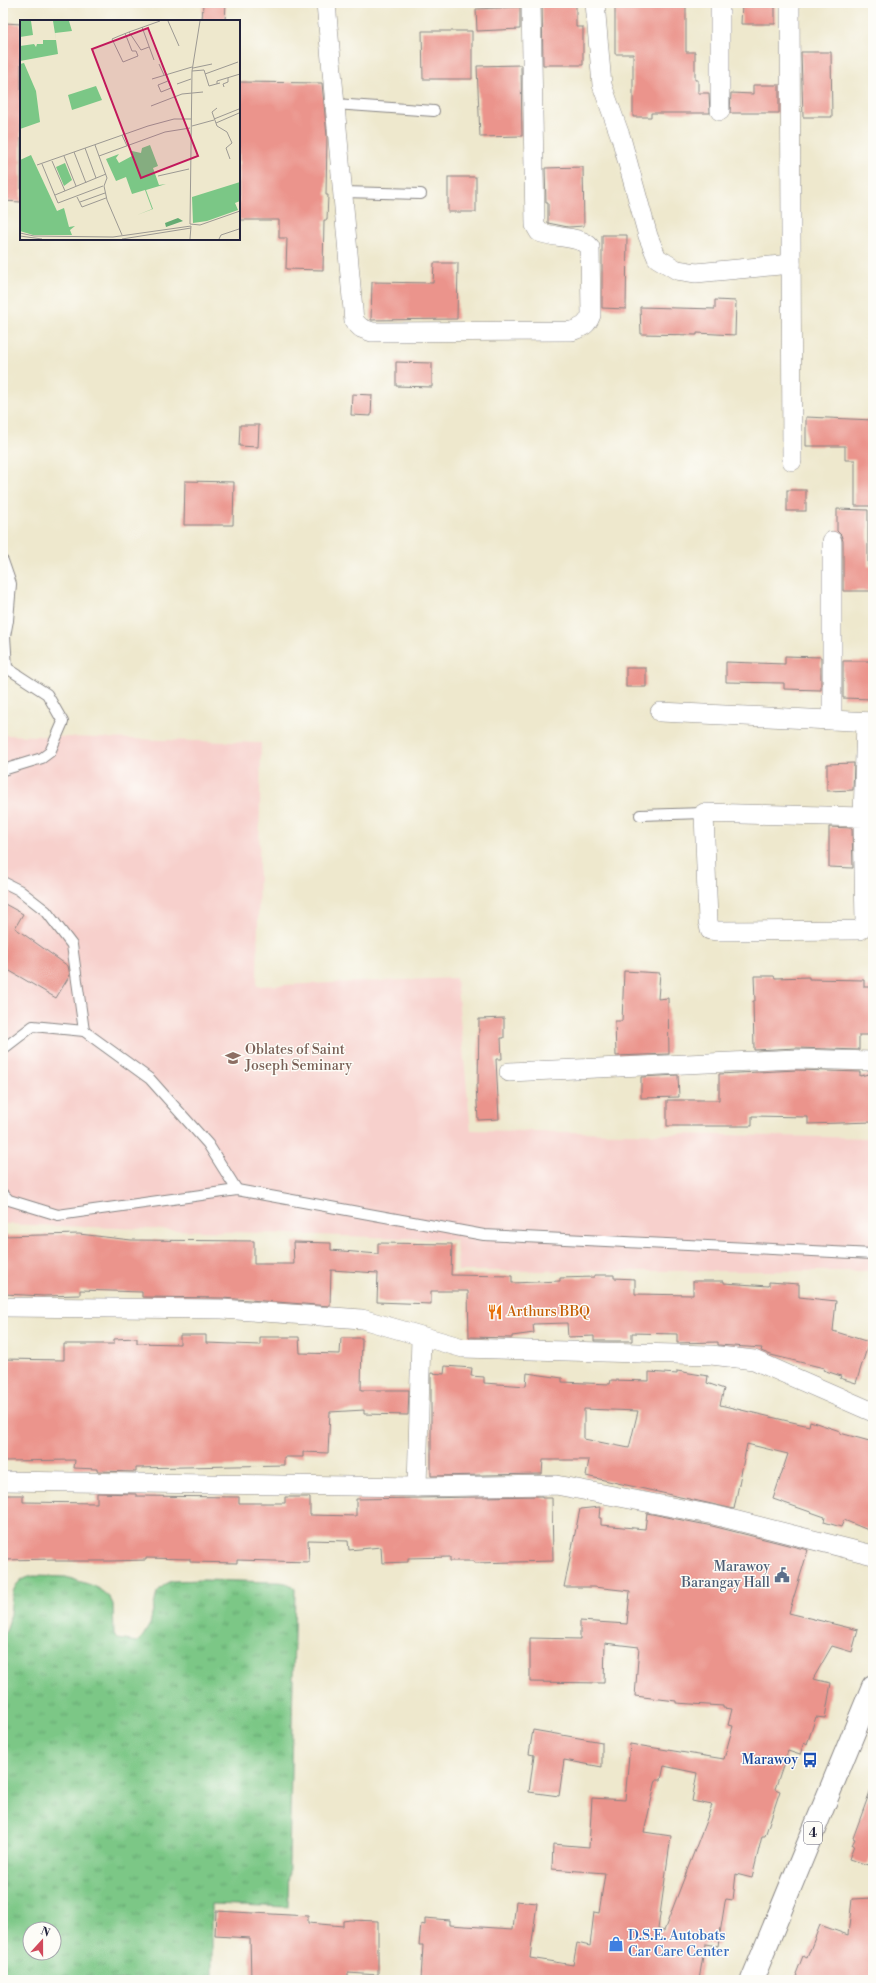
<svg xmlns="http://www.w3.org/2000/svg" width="876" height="1983" font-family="'Libre Bodoni',serif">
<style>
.built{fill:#f7d0cc}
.grass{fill:url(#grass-tufts);stroke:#4e7460;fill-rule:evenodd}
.building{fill:#eb948c;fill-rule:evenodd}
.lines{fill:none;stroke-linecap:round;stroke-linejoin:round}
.service-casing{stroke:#888584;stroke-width:12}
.minor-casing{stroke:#888584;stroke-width:20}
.primary-casing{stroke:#888584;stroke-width:24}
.service{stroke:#fff;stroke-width:10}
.minor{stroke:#fff;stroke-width:19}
.primary{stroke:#fff;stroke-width:22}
.labels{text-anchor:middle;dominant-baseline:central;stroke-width:3;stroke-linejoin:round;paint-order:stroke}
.shield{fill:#fdfcf7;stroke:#646373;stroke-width:1}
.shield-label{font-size:13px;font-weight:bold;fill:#22223b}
.education-label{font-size:14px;fill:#785e54;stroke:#fdfcf7;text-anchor:start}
.food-label{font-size:14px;fill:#c56008;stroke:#fdfcf7;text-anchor:start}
.service-label{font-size:14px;fill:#4e5e75;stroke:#fdfcf7;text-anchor:end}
.transit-label{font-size:14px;fill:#164399;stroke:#fdfcf7;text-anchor:end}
.shop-label{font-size:14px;fill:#366cbe;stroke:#fdfcf7;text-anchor:start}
.inset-road{fill:none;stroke:#9c9993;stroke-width:1}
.view{fill:#c2185b;fill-opacity:0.15;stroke:#c2185b;stroke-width:2}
.inset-edge{fill:none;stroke:#22223b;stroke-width:2}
</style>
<defs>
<pattern id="grass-tufts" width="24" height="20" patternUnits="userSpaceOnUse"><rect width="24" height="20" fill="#7bc786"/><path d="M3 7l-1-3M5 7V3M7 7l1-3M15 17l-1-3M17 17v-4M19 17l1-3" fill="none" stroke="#64a16f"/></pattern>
</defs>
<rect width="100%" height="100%" fill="#fdfcf7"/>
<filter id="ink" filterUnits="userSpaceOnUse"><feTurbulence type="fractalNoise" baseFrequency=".025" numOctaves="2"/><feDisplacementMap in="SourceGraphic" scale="8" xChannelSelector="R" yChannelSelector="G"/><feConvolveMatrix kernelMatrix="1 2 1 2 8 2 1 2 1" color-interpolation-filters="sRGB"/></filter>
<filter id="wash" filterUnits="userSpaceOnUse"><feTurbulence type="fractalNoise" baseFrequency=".012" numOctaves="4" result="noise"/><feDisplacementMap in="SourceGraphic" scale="16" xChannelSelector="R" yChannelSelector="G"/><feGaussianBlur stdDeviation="0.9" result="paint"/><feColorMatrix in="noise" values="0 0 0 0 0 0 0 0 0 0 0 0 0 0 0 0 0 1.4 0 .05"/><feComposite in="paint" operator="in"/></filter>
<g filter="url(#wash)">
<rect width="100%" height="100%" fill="#eee8cd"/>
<polygon class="built" points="3,735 261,743 257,986 456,978 471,1130 873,1138 873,1271 458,1271 456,1240 3,1224"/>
<path class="grass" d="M34,1576L66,1577L94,1586L103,1592L110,1598L113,1604L114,1635L118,1639L137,1642L143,1636L150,1624L157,1592L164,1585L172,1581L203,1580L273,1582C281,1582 290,1582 295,1589L288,1907L212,1904V1980H3V1635C18,1619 0,1579 34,1576ZM30,1929H54V1953H30Z"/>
<g id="blocks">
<g class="building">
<polygon points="203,3 226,3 225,21 202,21"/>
<polygon points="542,3 576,3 576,27 583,27 583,65 543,65"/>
<polygon points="615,3 686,3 686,52 695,52 695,80 698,80 698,93 709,93 710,113 651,113 651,117 633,117 633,54 615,54"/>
<polygon points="742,3 775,3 775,24 741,24"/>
<polygon points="520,7 520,29 477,31 476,9"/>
<polygon points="5,23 21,24 21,202 3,201"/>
<polygon points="422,31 472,31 472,79 423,79"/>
<polygon points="801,52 831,52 832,117 803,117"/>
<polygon points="521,65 522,136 480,137 477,66"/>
<polygon points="239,82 322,83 327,136 326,195 328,195 327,220 324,220 323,270 286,269 287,238 279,238 279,220 239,220"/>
<polygon points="753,85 779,85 779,113 730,113 731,93 753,94"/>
<polygon points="583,167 584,226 568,227 548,223 548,203 546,203 545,168"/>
<rect x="448" y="177" width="28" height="35"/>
<polygon points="602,235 627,235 626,309 602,308"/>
<polygon points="434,263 458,263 457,319 371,320 372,282 433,283"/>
<polygon points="715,300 736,301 735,335 697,333 697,335 641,334 640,307 715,309"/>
<polygon points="396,362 432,363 432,387 396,386"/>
<polygon points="352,394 372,395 371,416 351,415"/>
<polygon points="806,417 873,420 873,506 855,506 855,460 845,460 845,446 806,446"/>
<polygon points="240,425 259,425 258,447 239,446"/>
<polygon points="185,481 234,482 233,525 184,525"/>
<rect x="787" y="490" width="19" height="21"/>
<polygon points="837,509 868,510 868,566 872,566 872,591 843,591 843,541 841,535 837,531"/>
<polygon points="785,656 821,657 821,690 784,689 784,683 726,682 726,662 785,664"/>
<polygon points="843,661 872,661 872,699 843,698"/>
<rect x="626" y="668" width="20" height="19"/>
<polygon points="854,763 853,790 827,791 827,764"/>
<polygon points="829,827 852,828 853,868 829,867"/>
<polygon points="3,903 23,914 15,928 68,966 70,975 56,998 3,967"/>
<polygon points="624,971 660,973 658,999 668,998 669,1054 616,1056 615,1021 622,1021"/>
<polygon points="754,976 774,976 775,978 809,977 809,979 864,980 864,987 873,987 873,1035 859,1035 859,1050 797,1048 754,1050 753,1001 755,1001"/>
<polygon points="504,1018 504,1038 501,1038 502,1059 496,1059 499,1119 478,1120 476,1085 478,1085 479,1019"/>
<polygon points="797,1070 860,1072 860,1076 873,1073 873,1122 808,1124 808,1117 752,1116 752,1126 667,1126 667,1100 719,1100 719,1074"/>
<polygon points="678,1075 679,1097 641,1098 641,1077"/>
<polygon points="79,1234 131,1240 254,1241 254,1264 294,1264 293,1242 331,1243 331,1250 378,1254 378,1243 452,1244 451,1275 512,1276 512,1283 560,1281 560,1278 594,1277 594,1275 614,1275 614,1278 635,1279 635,1294 693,1295 693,1281 724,1281 724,1283 769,1286 769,1282 799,1284 799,1297 836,1301 833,1331 869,1342 856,1383 840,1378 841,1376 823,1370 824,1368 771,1355 761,1351 762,1348 718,1345 718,1342 677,1343 677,1334 632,1333 632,1341 594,1341 594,1336 568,1337 567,1323 533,1324 534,1333 512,1336 512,1338 469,1337 468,1291 431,1291 431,1304 377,1302 378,1273 331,1270 330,1306 222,1298 142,1297 142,1292 80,1290 80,1295 44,1296 3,1294 3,1236"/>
<polygon points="180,1335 206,1335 206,1343 260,1345 260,1337 299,1337 300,1353 340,1354 341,1338 362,1338 361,1390 409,1390 408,1415 364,1414 364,1410 330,1412 328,1453 303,1452 303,1457 284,1457 284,1465 136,1468 136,1472 97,1471 97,1469 74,1468 75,1460 3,1461 3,1359 64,1360 64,1344 114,1344 114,1339 137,1338 137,1343 180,1344"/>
<path d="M445,1366L472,1368L471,1376L484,1377V1383L526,1386L527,1373L562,1378V1382L610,1384L611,1380L649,1381V1372L677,1374V1371L708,1376L707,1383L724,1389L720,1405L809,1426L810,1421L840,1431V1433L873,1442V1532L844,1520L841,1527L824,1522L825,1517L773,1499L788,1454L747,1444L734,1509L586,1476L589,1460H543L542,1474L431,1476V1373L444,1374ZM584,1409L638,1411L629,1448L584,1439Z"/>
<polygon points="97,1493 136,1494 136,1496 239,1497 239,1503 285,1503 285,1497 310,1497 310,1515 356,1516 356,1499 542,1496 542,1498 552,1498 553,1561 475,1563 474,1561 450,1561 450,1557 408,1558 408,1562 382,1563 381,1547 349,1550 348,1541 308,1540 309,1562 237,1560 237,1563 190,1562 190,1559 146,1558 146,1560 110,1561 55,1561 55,1559 3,1560 3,1495 23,1495 23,1502 97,1503"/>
<path d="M600,1507L599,1518H601V1525L645,1529L647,1513L712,1526L808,1550L789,1613L858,1630L852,1652L832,1646L813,1679L831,1683L825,1718L816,1717L807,1744L804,1742L800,1755L788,1751L775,1789L780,1791L765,1836H762L752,1878L736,1874L733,1900L726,1899L725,1902L718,1946L705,1944L699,1980H677L654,1976V1980H421L423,1945H419L421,1924L425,1925V1918L449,1920V1925L513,1929L516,1901L537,1903L530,1958L573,1965L577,1943L590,1946L594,1912L599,1913L605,1873L552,1869L553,1844L589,1847L592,1798L625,1800L630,1744L724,1759L733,1726L728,1725L732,1709L723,1708V1706L676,1703V1701L635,1696L639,1647L605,1643L604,1683L530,1682V1638L580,1639V1621L627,1624L630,1591L594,1587H564L580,1509ZM664,1766L697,1773L692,1801L712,1805L664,1931L658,1929L671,1836L644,1832L656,1780H661Z"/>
<polygon points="533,1730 602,1742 602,1767 564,1760 559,1796 529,1792 534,1755 529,1754"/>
<polygon points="871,1789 873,1789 873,1852 868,1865 849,1859 854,1845 852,1845 855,1839 853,1838"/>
<polygon points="873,1898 873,1980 795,1980 797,1975 796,1974 803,1956 807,1958 820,1925 848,1935 852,1899"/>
<polygon points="216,1911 308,1916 308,1923 343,1926 343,1921 350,1920 378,1921 378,1975 348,1973 348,1980 318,1980 318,1976 276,1976 276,1980 251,1980 250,1938 215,1936"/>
</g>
</g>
</g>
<g filter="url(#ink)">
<use href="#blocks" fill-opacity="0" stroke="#888584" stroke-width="1"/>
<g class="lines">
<g class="service-casing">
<g id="service">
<polyline points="335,104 434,111"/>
<polyline points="343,192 421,194"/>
<polyline points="3,561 11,584 8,620"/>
<polyline points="3,619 8,620 5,636 7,668 3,669"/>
<polyline points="3,770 42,758 50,752 63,722 47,694 7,668"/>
<polyline points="640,815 704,813"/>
<polyline points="3,882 19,890 46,911 72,945 84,1031"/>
<polyline points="3,1049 33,1026 84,1031 150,1079 208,1144 237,1190"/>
<polyline points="3,1194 9,1200 58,1215 237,1190 484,1235 873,1254"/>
</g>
</g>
<g class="minor-casing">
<g id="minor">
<path d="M326,3L354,321L361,328L372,332L572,331C582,327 587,326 591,315L590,247C582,236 552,238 539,232L535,225L531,3"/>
<polyline points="595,3 602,85 621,138 648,236 657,258 677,270 696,273 791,264"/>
<polyline points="720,3 720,111"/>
<polyline points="790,3 792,461"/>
<polyline points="660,712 873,722"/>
<polyline points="832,720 832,541"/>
<polyline points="863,817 704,813 708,921 710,930 718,931 860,930 865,923 863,817 866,722"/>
<polyline points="509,1072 797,1059 873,1061"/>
<polyline points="3,1307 222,1309 362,1319 463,1348 711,1355 754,1360 873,1412"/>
<polyline points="3,1481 417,1487 556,1485 714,1515 873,1555"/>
<polyline points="417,1487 421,1337"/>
</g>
</g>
<g class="primary-casing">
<polyline id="primary" points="752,1980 873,1686"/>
</g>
<use href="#service" class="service"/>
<use href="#minor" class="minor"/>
<use href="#primary" class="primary"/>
</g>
</g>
<defs>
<g id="school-bare" transform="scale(1.2)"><path d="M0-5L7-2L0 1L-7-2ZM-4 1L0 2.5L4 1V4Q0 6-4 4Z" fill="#8d6e63" stroke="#fdfcf7" stroke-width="2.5" paint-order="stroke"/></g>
<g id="restaurant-bare" transform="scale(1.2)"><path d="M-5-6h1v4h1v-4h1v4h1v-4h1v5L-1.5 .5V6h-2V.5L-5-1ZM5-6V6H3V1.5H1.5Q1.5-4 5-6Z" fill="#e8710a" stroke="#fdfcf7" stroke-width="2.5" paint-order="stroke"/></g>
<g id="civic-bare" transform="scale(1.2)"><path d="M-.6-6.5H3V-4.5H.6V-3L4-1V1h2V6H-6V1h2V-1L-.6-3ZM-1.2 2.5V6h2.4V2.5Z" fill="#5c6f8a" stroke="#fdfcf7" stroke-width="2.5" paint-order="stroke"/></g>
<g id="bus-bare" transform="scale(1.2)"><path d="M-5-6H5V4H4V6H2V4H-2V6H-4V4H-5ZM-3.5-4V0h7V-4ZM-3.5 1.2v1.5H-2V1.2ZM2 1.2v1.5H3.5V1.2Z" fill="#1a4fb4" stroke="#fdfcf7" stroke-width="2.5" paint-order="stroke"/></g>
<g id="shop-bare" transform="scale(1.2)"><path d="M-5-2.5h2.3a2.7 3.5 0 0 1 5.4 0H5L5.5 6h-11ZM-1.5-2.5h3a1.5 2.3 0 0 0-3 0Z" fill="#3f7fe0" stroke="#fdfcf7" stroke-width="2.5" paint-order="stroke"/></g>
</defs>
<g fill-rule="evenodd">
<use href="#school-bare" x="233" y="1058"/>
<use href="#restaurant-bare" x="495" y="1312"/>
<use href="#civic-bare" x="782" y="1575"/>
<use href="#bus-bare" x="810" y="1760"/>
<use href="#shop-bare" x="616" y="1944"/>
</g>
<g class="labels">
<rect class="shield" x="804" y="1822" width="18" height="22" rx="3"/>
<g class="shield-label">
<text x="813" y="1833">4</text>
</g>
<g class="education-label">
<text x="245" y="1050">Oblates of Saint<tspan x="245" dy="16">Joseph Seminary</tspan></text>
</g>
<g class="food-label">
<text x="507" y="1312">Arthurs BBQ</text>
</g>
<g class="service-label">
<text x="770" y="1567">Marawoy<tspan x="770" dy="16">Barangay Hall</tspan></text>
</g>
<g class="transit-label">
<text x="798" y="1760">Marawoy</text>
</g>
<g class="shop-label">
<text x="628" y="1936">D.S.E. Autobats<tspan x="628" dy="16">Car Care Center</tspan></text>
</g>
</g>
<g transform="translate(20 20)">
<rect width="220" height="220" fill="#eee8cd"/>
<path d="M0,1H11L13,15L0,17ZM33,1H49L52,11L35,13L38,34L0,41V26L14,24L16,27L17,24H23V20H36ZM4,43L16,71L20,102L0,109V44ZM76,66L82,80L52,90L48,75ZM130,125L138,146L133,148L139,165L146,164L126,170L133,189L117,195L132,189L125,170L112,174L106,157L96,161L86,139L99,134L96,138L99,143L112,136V131L121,133L122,128ZM11,135L37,191L44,188L49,207L55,206L50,210L52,215H13L0,211V140Z" fill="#7bc786"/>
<path d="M158,198L163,201L146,207L145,203Z" fill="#64ac73"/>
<path d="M220,162V181L215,183L218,190L187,201L173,203L172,177Z" fill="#7bc786"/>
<path d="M45,143L52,160L44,166L36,147Z" fill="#7bc786"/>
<path class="inset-road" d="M148,1L159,26M180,1L172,51L170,204L180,205L220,191M122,7L134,40M109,12L121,30L129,27M105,13L112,31H116L118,36L103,42L92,19L99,16L109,12L140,1M141,41L146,55M139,44L144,55M173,48L192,44M172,51L184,50L189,66L200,63M185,54L218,42M146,55L151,68L141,72L138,65L148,61M132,59L172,47M157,64L171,59M197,64V61L220,54M204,67L203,64L208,62V58M131,86L162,74L183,72M197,88L192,92L197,106L207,112L212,123L206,128L210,139M194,99L219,89M196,103L219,93M172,106L194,100M102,115L107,126M75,125L87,158L84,166L87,180L102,215M65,128L76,158M54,132L66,163M44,136L56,166M79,136L145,112L170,108M32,141L45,171M22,144L38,183L83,166M17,145L128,106L154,99H171M138,156L169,149M35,175L86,154M57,177L62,187L86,178M60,182L85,173M0,213L14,216L93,217L171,206L170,219M0,216L22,219M102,219L171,208M199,219L201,215L219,209"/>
<path class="view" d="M128,8L178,136L121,158L72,29Z"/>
<rect width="220" height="220" class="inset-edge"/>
</g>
<rect width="876" height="1983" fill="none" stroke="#fdfcf7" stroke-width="16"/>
<g transform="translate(42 1941) rotate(21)"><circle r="19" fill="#fdfcf7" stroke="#a5a5ac"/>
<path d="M0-3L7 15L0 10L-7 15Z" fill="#d1495b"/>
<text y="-6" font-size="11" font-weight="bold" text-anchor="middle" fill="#22223b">N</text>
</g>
</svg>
